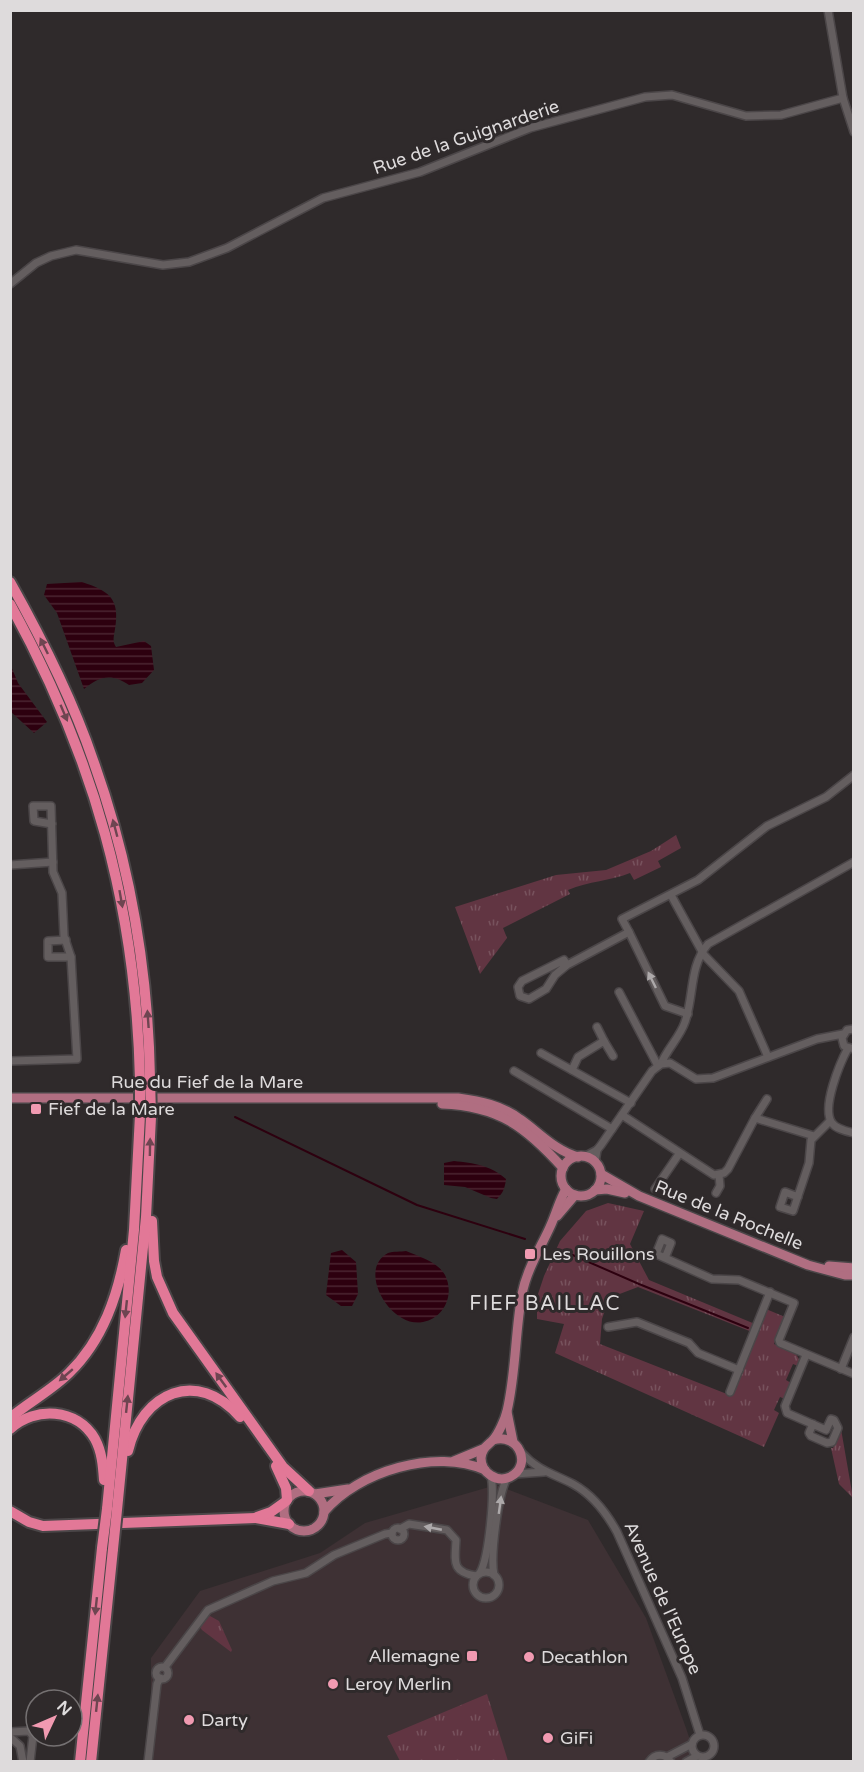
<svg xmlns="http://www.w3.org/2000/svg" width="864" height="1772" font-family="'Varela Round',sans-serif">
<style>
.built{fill:#3e3134}
.grass{fill:url(#grass-tufts)}
.water{fill:url(#water-rules)}
.lines{fill:none;stroke-linecap:round;stroke-linejoin:round}
.stream{stroke:#2d000f;stroke-width:2}
.minor-casing{stroke:#4b4648;stroke-width:10}
.major-casing{stroke:#4b4648;stroke-width:12}
.highway-casing{stroke:#4b4648;stroke-width:14}
.minor{stroke:#645e5f;stroke-width:7}
.major{stroke:#b06e81;stroke-width:9}
.highway{stroke:#e27897;stroke-width:10}
.highway-bridge-casing{stroke:#4b4648;stroke-width:14;stroke-linecap:butt}
.highway-bridge{stroke:#e27897;stroke-width:10}
.oneway{fill:#6e4551}
.oneway2{fill:#ada9aa}
.poi-dot{fill:#f19ab1;stroke:#2f2a2b;stroke-width:2}
.labels{text-anchor:middle;dominant-baseline:central;stroke-width:6;stroke-linejoin:round;paint-order:stroke}
.street-label{font-size:18px;fill:#dedbdc;stroke:#2f2a2b}
.poi-label{font-size:18px;fill:#dedbdc;stroke:#2f2a2b;text-anchor:start}
.neighbourhood-label{font-size:20px;letter-spacing:1.5px;fill:#dedbdc;stroke:#2f2a2b}
</style>
<defs>
<pattern id="grass-tufts" width="24" height="20" patternUnits="userSpaceOnUse" patternTransform="scale(1.5)"><rect width="24" height="20" fill="#613542"/><path d="M3 7l-1-3M5 7V3M7 7l1-3M15 17l-1-3M17 17v-4M19 17l1-3" fill="none" stroke="#77525d"/></pattern>
<pattern id="water-rules" width="6" height="5" patternUnits="userSpaceOnUse" patternTransform="scale(1.5)"><rect width="6" height="5" fill="#2d000f"/><path d="M0 2.5h6" fill="none" stroke="#4b2531"/></pattern>
</defs>
<rect width="100%" height="100%" fill="#2f2a2b"/>
<polygon class="built" points="496,1485 588,1520 646,1618 686,1728 697,1761 147,1762 151,1709 151,1658 200,1591 320,1553 365,1523"/>
<g class="grass">
<path d="M676,835L681,848L658,861L661,867L634,880L630,873C610,881 589,881 568,890L570,894L503,928L507,938L480,974L455,907L556,875L606,870L651,851Z"/>
<polygon points="608,1203 644,1211 630,1244 649,1280 755,1324 752,1332 638,1287 609,1298 602,1319 600,1344 732,1396 766,1309 785,1317 774,1344 796,1354 800,1361 798,1366 793,1364 786,1380 791,1383 785,1399 780,1397 774,1410 779,1413 764,1447 555,1353 564,1324 537,1319 537,1297 544,1276 560,1241 586,1211"/>
<polygon points="841,1429 853,1498 839,1484 831,1448 833,1448"/>
<polygon points="210,1616 219,1621 232,1650 231,1652 202,1630 200,1627 206,1618"/>
<polygon points="487,1694 508,1761 400,1761 387,1736"/>
</g>
<g class="water">
<path d="M82,582C109,591 120,598 115,629C114,636 112,641 116,647L144,641L151,646L154,670L142,683L129,685C112,673 99,676 84,689L57,613L44,595L47,584Z"/>
<polygon points="11,666 18,683 47,722 34,733 11,712"/>
<path d="M454,1161C474,1163 490,1165 506,1179C505,1188 503,1193 497,1199L491,1198L465,1187L444,1185V1163Z"/>
<polygon points="342,1250 356,1262 358,1294 352,1306 341,1306 326,1295 331,1253"/>
<path d="M406,1251C420,1257 438,1262 445,1275C455,1295 444,1318 423,1322C391,1329 356,1270 388,1253C393,1251 401,1252 406,1251Z"/>
</g>
<g class="lines">
<g class="stream">
<polyline points="235,1117 417,1205 525,1239"/>
<polyline points="568,1253 639,1284 748,1328"/>
</g>
<g class="minor-casing">
<g id="minor">
<polyline points="828,10 843,98 854,132"/>
<polyline points="10,284 36,263 51,256 76,250 163,265 189,262 227,248 323,198 420,172 530,128 645,97 672,95 746,116 781,115 843,98"/>
<polyline points="10,865 53,862"/>
<polyline points="671,895 704,955 739,991 768,1057"/>
<polyline points="629,932 665,1006 688,1014"/>
<polyline points="66,940 48,941 48,957 71,957"/>
<polyline points="567,965 564,960 522,981 518,987 520,996 529,999 546,989 555,975 567,965 629,932 622,919 698,880 767,826 826,797 854,775"/>
<polyline points="619,992 658,1066"/>
<polyline points="597,1027 604,1041"/>
<polyline points="854,1029 847,1030 842,1038 844,1046 854,1049"/>
<path d="M848,1048C840,1063 821,1108 832,1123C836,1129 846,1131 854,1133"/>
<polyline points="541,1053 631,1103"/>
<polyline points="10,1061 77,1059 71,957 64,936 62,893 53,872 51,806 33,806 34,821 52,824"/>
<path d="M661,1064C667,1049 680,1037 685,1022C694,997 689,966 708,944L854,862"/>
<polyline points="572,1070 578,1057 604,1041 613,1056"/>
<polyline points="514,1071 612,1129"/>
<polyline points="622,1115 714,1175 724,1173 728,1169 755,1118 814,1136"/>
<polyline points="755,1118 767,1099"/>
<polyline points="584,1157 597,1150"/>
<polyline points="595,1163 597,1150 601,1145 652,1071 661,1064 670,1063 696,1079 713,1078 817,1039 843,1034"/>
<polyline points="655,1189 679,1154"/>
<polyline points="716,1193 720,1186 719,1175"/>
<polyline points="798,1197 785,1192 780,1207 793,1211 809,1163 811,1140 830,1121"/>
<polyline points="665,1258 671,1243 662,1239 656,1254 712,1279 739,1280 794,1303 779,1340 780,1343 854,1374"/>
<polyline points="608,1327 637,1322 689,1343 698,1353 739,1370"/>
<polyline points="806,1355 785,1406 787,1413 826,1430 831,1419 834,1420 838,1428 832,1442 827,1443 811,1436 809,1433 813,1424"/>
<polyline points="841,1369 854,1337"/>
<polyline points="730,1392 770,1292"/>
<path d="M521,1452C538,1471 552,1473 573,1484C593,1495 606,1512 617,1532L682,1678L700,1735"/>
<polyline points="515,1474 544,1472"/>
<circle cx="398" cy="1534" r="6"/>
<path d="M400,1529L409,1524L447,1530L456,1540C455,1561 451,1572 476,1576"/>
<circle cx="486" cy="1585" r="13"/>
<path d="M480,1573C489,1557 495,1493 491,1476"/>
<path d="M494,1575C490,1556 498,1495 507,1478"/>
<polyline points="165,1667 208,1610 273,1581 306,1573 334,1555 385,1534 392,1533"/>
<circle cx="162" cy="1673" r="6"/>
<polyline points="10,1732 29,1731 33,1736 30,1762"/>
<circle cx="703" cy="1746" r="11"/>
<polyline points="10,1737 20,1746 23,1762"/>
<polyline points="667,1757 692,1744"/>
<polyline points="148,1762 157,1684 160,1678"/>
<path d="M649,1762C655,1753 665,1753 671,1762"/>
<polyline points="686,1762 697,1756"/>
</g>
</g>
<g class="major-casing">
<g id="major">
<path d="M10,1098H458C480,1101 501,1105 520,1119C540,1133 554,1150 578,1157"/>
<path d="M442,1104C499,1106 526,1127 563,1168"/>
<circle cx="581" cy="1176" r="20"/>
<polyline points="601,1174 639,1196 808,1265 845,1275 854,1275"/>
<polyline points="595,1190 607,1189 625,1193"/>
<polyline points="557,1216 575,1195"/>
<polyline points="829,1266 854,1268"/>
<polyline points="507,1412 513,1442"/>
<path d="M493,1440C519,1432 533,1466 510,1477C497,1483 481,1473 481,1458C482,1448 487,1446 493,1440C499,1433 505,1419 507,1411C516,1373 515,1332 522,1294C527,1269 540,1249 550,1227C556,1214 559,1201 566,1189"/>
<polyline points="454,1461 483,1449"/>
<circle cx="304" cy="1511" r="20"/>
<polyline points="315,1494 348,1489"/>
<path d="M324,1512C358,1471 436,1448 485,1470"/>
</g>
</g>
<g class="highway-casing">
<g id="highway">
<path d="M10,582C42,639 72,698 93,760C130,863 148,969 150,1078"/>
<path d="M10,604C94,757 136,906 140,1080"/>
<polyline points="152,1221 154,1261 157,1277 173,1313 283,1467 309,1491"/>
<path d="M10,1418C29,1402 52,1390 69,1373C103,1340 118,1295 126,1250"/>
<path d="M10,1429C35,1406 77,1408 95,1439C102,1452 103,1466 104,1480"/>
<path d="M128,1451C142,1392 197,1368 240,1417"/>
<polyline points="276,1466 286,1488 287,1500"/>
<polyline points="107,1509 134,1230 140,1115"/>
<polyline points="117,1510 146,1217 151,1117"/>
<polyline points="10,1511 29,1522 43,1526 256,1518 289,1524"/>
<polyline points="257,1517 271,1512 285,1502"/>
<polyline points="80,1762 102,1548"/>
<polyline points="91,1762 113,1549"/>
</g>
</g>
<use href="#minor" class="minor"/>
<use href="#major" class="major"/>
<use href="#highway" class="highway"/>
<g class="highway-bridge-casing">
<g id="highway-bridge">
<polyline points="150,1078 151,1117"/>
<polyline points="140,1115 140,1080"/>
<polyline points="102,1548 107,1509"/>
<polyline points="113,1549 117,1510"/>
</g>
</g>
<use href="#highway-bridge" class="highway-bridge"/>
</g>
<defs><path id="oneway-solid" d="M-6-.8H1V-3.2L6.5 0L1 3.2V.8H-6Z" transform="scale(1.5)"/></defs>
<g class="oneway">
<use href="#oneway-solid" transform="translate(44 646) rotate(-116)"/>
<use href="#oneway-solid" transform="translate(64 713) rotate(67)"/>
<use href="#oneway-solid" transform="translate(115 828) rotate(-105)"/>
<use href="#oneway-solid" transform="translate(121 899) rotate(80)"/>
<use href="#oneway-solid" transform="translate(148 1019) rotate(-94)"/>
<use href="#oneway-solid" transform="translate(150 1147) rotate(-89)"/>
<use href="#oneway-solid" transform="translate(126 1309) rotate(96)"/>
<use href="#oneway-solid" transform="translate(66 1375) rotate(139)"/>
<use href="#oneway-solid" transform="translate(221 1380) rotate(-126)"/>
<use href="#oneway-solid" transform="translate(127 1404) rotate(-84)"/>
<use href="#oneway-solid" transform="translate(96 1606) rotate(96)"/>
<use href="#oneway-solid" transform="translate(97 1703) rotate(-84)"/>
</g>
<g class="oneway2">
<use href="#oneway-solid" transform="translate(652 980) rotate(-116)"/>
<use href="#oneway-solid" transform="translate(500 1505) rotate(-82)"/>
<use href="#oneway-solid" transform="translate(433 1528) rotate(-169)"/>
</g>
<g class="poi-dot">
<rect x="30" y="1103" width="12" height="12" rx="3"/>
<rect x="524" y="1248" width="12" height="12" rx="3"/>
<rect x="466" y="1650" width="12" height="12" rx="3"/>
<circle cx="529" cy="1657" r="6"/>
<circle cx="333" cy="1684" r="6"/>
<circle cx="189" cy="1720" r="6"/>
<circle cx="548" cy="1738" r="6"/>
</g>
<g class="labels">
<g class="street-label">
<text transform="translate(466 137) rotate(-19)">Rue de la Guignarderie</text>
<text x="207" y="1082">Rue du Fief de la Mare</text>
<text transform="translate(729 1215) rotate(22)">Rue de la Rochelle</text>
<text transform="translate(663 1598) rotate(66)">Avenue de l'Europe</text>
</g>
<g class="poi-label">
<text x="48" y="1109">Fief de la Mare</text>
<text x="542" y="1254">Les Rouillons</text>
<text x="460" y="1656" text-anchor="end">Allemagne</text>
<text x="541" y="1657">Decathlon</text>
<text x="345" y="1684">Leroy Merlin</text>
<text x="201" y="1720">Darty</text>
<text x="560" y="1738">GiFi</text>
</g>
<g class="neighbourhood-label">
<text x="545" y="1304">FIEF BAILLAC</text>
</g>
</g>
<rect width="864" height="1772" fill="none" stroke="#dedbdc" stroke-width="24"/>
<g transform="translate(54 1718) rotate(46)"><circle r="28" fill="#2f2a2b" stroke="#757172" stroke-width="1.5"/>
<path d="M0-4.5L10 22L0 15L-10 22Z" fill="#f19ab1"/>
<text y="-9" font-size="16" font-weight="bold" text-anchor="middle" fill="#dedbdc">N</text>
</g>
</svg>
